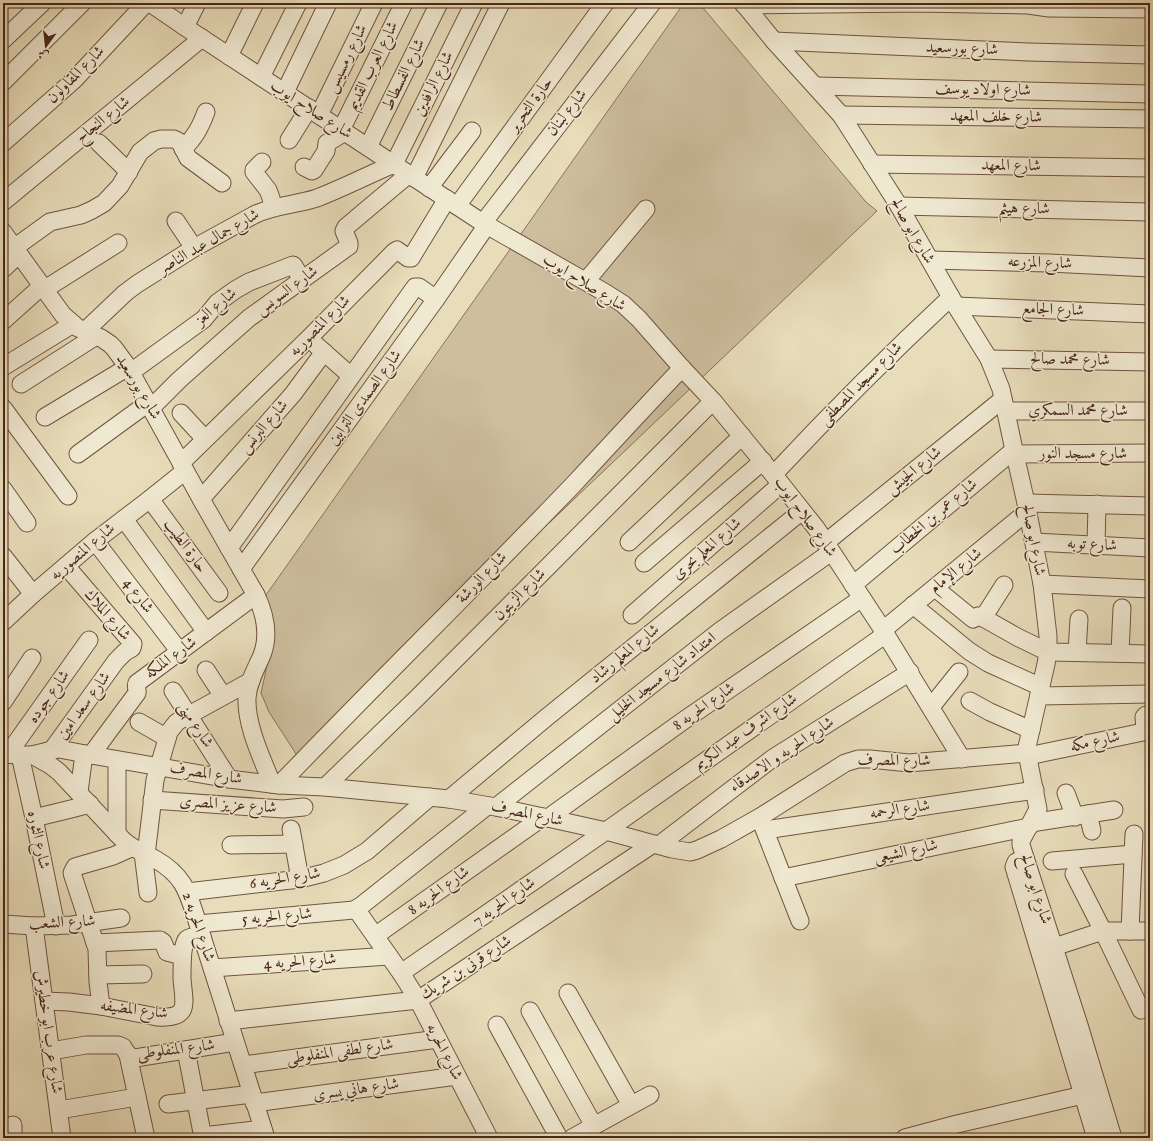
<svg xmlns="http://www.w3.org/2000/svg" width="1153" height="1141" font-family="'IM FELL English',Amiri,serif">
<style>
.green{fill:#cdbe9e;stroke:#8b725b}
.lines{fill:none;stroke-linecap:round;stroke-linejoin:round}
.minor-casing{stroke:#715440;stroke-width:19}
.minor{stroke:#f0e9d2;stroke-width:17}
.labels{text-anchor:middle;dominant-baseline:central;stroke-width:3;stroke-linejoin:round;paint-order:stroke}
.street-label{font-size:16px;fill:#492618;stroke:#f0e9d2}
</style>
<rect width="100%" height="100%" fill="#e8ddba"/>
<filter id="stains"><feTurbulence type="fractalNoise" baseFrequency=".005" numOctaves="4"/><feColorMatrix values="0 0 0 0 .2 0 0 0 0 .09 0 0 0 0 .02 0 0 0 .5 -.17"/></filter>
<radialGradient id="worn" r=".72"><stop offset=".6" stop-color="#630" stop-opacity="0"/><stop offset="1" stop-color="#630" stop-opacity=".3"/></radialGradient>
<polygon class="green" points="684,3 699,3 866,202 877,211 300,760 269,712 261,693 274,634 266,595"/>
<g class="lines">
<g class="minor-casing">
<g id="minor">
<polyline points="150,3 185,27 483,223 604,292 623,304 639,319 682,368 713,401 781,484 816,528 883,630 962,759"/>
<polyline points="743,3 774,41 841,115 899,206 956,306 989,359 1001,389 1014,450 1026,503 1042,584 1048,636 1048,652 1046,664 1027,747 1027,753 1038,809 1021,841 1021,845 1079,1025 1113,1138"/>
<polyline points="744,5 917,3 1028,5 1049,8 1150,9"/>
<polyline points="185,27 197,3"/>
<polyline points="3,40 42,3"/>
<polyline points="774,41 1028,52 1150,55"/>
<polyline points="229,56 255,3"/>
<polyline points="261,77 298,3"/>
<polyline points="3,82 82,3"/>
<polyline points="816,86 1150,94"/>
<polyline points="285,92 328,3"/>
<polyline points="319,115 374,3"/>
<polyline points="841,115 1150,119"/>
<polyline points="341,130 404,3"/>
<polyline points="289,140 309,108"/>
<polyline points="3,143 74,80 146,3"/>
<polyline points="99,143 129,172"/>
<polyline points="368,147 439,3"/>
<path d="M183,149C195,137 200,128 206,112"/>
<polyline points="262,162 254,170 254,172 268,190 271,198 273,207"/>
<polyline points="872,164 1150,168"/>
<polyline points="304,167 312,171 314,170 326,151 327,143 345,132"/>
<polyline points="414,178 501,3"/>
<polyline points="429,188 472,131"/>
<polyline points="3,202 202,38"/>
<polyline points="457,206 605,3"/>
<polyline points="899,206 1150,212"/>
<polyline points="176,221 194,248"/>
<polyline points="483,223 652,3"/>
<path d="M3,232L63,315L78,328L101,338L110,344L114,348L128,367L201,499L256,595C265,614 270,634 262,655C256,669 248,682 247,698C246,726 262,758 272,784"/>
<polyline points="14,248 50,222 81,215 92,210 104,203 120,186 140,152 154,141 161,139 174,139 178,141 181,144 188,158 222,183"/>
<polyline points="930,260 1049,263 1150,268"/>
<polyline points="3,269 19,254"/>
<polyline points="586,281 646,209"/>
<polyline points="45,289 118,243"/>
<polyline points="956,306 1150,314"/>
<polyline points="3,321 42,286"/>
<path d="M85,331L125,293L137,284L194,248L254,215C274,205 296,205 317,198C343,188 368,175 394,164L474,3"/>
<polyline points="316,345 351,376"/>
<polyline points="989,359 1150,362"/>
<polyline points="3,367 73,324"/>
<polyline points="131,372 204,319 217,303 235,290 249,282 293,265 294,266 302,280"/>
<polyline points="21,384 96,336"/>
<polyline points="3,408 68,496"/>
<polyline points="151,408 179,380 249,318 349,246 349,243 344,231 346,227 409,174"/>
<polyline points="1007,411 1150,411"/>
<polyline points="181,413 205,439"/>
<polyline points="45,417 128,367"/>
<polyline points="78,454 148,403"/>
<polyline points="1015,454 1150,453"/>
<polyline points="181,463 309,338 394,252 397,250 408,258 411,258 447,199"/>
<path d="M774,474C831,413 890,354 951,297"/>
<polyline points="3,489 27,523"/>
<polyline points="150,499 219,593"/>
<polyline points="201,499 293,394 324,352"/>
<polyline points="1026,503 1150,506"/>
<polyline points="124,519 206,632"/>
<polyline points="95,541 180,652"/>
<polyline points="629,542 742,436"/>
<polyline points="1034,542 1150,548"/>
<polyline points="825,543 1003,399"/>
<polyline points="1096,546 1097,504"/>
<polyline points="229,548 415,287 419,287 436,299"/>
<polyline points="3,556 33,594"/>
<polyline points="644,563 763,461"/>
<polyline points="241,569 436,299 487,225"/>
<polyline points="1042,584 1150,589"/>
<polyline points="853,585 1014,450"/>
<polyline points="935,588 973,619 978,616 980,616 1019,638 1048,652 1150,654"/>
<polyline points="913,605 969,651 988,663 1041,687"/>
<polyline points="632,615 781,484"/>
<polyline points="983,618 1004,585"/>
<polyline points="3,622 33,594 95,541 150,499 185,471"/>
<polyline points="883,630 1028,511"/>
<polyline points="1077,652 1079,619"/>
<polyline points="1120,653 1122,608"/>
<polyline points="206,670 223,696"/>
<polyline points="173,691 229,779"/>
<polyline points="1039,696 1150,694"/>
<polyline points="970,701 990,712 1031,730"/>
<polyline points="3,702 32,658"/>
<polyline points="931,707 959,672"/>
<polyline points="139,722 167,738"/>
<polyline points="52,750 116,661 125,652 132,648 133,644 66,566"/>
<polyline points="3,754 20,755 32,755 52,750 59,749 91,755 229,779 279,785 325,787 449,799 496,807 543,817 606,831 672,849 690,852 697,850 721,839 760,817 845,763 858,759 870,759 909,763 1027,753"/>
<polyline points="8,754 89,640"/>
<polyline points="20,755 34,818 56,926"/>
<path d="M32,755L50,765L59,772L123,840C133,849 144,853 155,859C185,876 188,893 198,924L266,1138"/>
<path d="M91,755L137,693C138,690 135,686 137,683L256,595"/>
<polyline points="1028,756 1143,732 1145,729 1144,717 1146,715 1150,715"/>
<path d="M279,785C376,684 476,586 573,485C609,446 645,407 682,368"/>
<polyline points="325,787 417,698 713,401"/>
<polyline points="79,792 84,754"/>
<polyline points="1066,793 1075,817"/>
<polyline points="449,799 547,717 802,511"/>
<polyline points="152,800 283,809 304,807"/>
<polyline points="496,807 720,631 831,552"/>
<polyline points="1088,814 1092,831"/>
<polyline points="34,818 71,809 90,804"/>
<polyline points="548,818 683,721 862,598"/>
<polyline points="761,821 800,921"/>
<polyline points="1031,823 1114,810"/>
<polyline points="291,829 300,879"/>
<polyline points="765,830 1035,790"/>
<polyline points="117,834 117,760"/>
<polyline points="231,845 294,844"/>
<polyline points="659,845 773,758 910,672"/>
<polyline points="143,853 148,893"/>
<polyline points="146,855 155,780 169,732 176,723 180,720 251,681"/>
<polyline points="1025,858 1016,862 1014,867 1096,1138"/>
<polyline points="1052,861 1133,854"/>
<polyline points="1074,874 1103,931 1141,1010"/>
<polyline points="783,878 1029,827"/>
<polyline points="187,892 300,879 324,873 344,865 367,851 430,797"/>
<polyline points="356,909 401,973 418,1000 489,1138"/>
<polyline points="3,924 34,926 72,925 121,918"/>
<polyline points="198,924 354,910 362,905 487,806"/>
<polyline points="34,926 62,1138"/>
<polyline points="1130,931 1134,834"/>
<polyline points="375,936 543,817"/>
<polyline points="95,943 160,940 163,942 167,952 182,956"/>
<polyline points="1054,947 1103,931 1150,931"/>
<polyline points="212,968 389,956"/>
<polyline points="401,973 606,831 886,634"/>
<polyline points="98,975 143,974"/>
<polyline points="568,993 631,1105"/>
<path d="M44,1001L69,1002L101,1006L157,1017C191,1019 184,1004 182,979C182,970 182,960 183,951C184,947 184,942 187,939C191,936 197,937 202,936"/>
<polyline points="101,1006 98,982 97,949 72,873 75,867 113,856 131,848"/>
<polyline points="530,1011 594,1126"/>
<polyline points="228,1021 418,1000 653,844"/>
<polyline points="497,1025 559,1138"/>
<polyline points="186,1050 203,1138"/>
<polyline points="51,1051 86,1045 118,1045 123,1047 128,1055 135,1058 235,1042"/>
<polyline points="128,1055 146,1138"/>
<polyline points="243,1065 438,1039"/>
<polyline points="254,1103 457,1076"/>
<polyline points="168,1104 252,1094"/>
<polyline points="59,1110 137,1097"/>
<polyline points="13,1125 13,1138"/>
<polyline points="202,1136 263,1129"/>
<polyline points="572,1138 650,1095"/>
<polyline points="905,1138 957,1124 1083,1095"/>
</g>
</g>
<use href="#minor" class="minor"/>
</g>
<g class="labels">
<g class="street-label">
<text transform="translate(962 49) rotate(2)">شارع بورسعيد</text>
<text transform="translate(347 59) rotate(-64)">شارع رمسيس</text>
<text transform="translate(373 66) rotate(-64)">شارع العرب القديم</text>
<text transform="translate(76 75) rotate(-45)">شارع المقاولون</text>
<text transform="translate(404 75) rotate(-64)">شارع الفسطاط</text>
<text transform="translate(434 84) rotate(-64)">شارع الرافدين</text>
<text transform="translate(983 90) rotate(1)">شارع اولاد يوسف</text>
<text transform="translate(531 105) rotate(-54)">حارة التحرير</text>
<text transform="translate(311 110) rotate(33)">شارع صلاح ايوب</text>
<text transform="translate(567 113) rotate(-52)">شارع لبنان</text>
<text transform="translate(996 117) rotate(1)">شارع خلف المعهد</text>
<text transform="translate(103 120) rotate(-39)">شارع النجاح</text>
<text transform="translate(1011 166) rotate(1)">شارع المعهد</text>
<text transform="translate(1024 209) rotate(1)">شارع هيثم</text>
<text transform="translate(912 231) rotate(60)">شارع ابو صالح</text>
<text transform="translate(209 242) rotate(-30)">شارع جمال عبد الناصر</text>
<text transform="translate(1040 263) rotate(2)">شارع المزرعه</text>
<text transform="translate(584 283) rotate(32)">شارع صلاح ايوب</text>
<text transform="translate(287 291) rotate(-36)">شارع السويس</text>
<text transform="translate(216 307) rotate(-40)">شارع العز</text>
<text transform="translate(1053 310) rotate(2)">شارع الجامع</text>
<text transform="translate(320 326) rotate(-45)">شارع المنصوريه</text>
<text transform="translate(1070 360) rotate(1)">شارع محمد صالح</text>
<text transform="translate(861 384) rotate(-45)">شارع مسجد المصطفى</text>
<text transform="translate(138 387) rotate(59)">شارع بورسعيد</text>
<text transform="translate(365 398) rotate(-54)">شارع الصمدى الترابين</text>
<text x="1078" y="411">شارع محمد السمكري</text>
<text transform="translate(264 427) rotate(-49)">شارع البرنس</text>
<text x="1083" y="454">شارع مسجد النور</text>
<text transform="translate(914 471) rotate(-39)">شارع الجيش</text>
<text transform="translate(805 517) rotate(54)">شارع صلاح ايوب</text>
<text transform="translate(934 517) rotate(-40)">شارع عمر بن الخطاب</text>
<text transform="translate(1033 540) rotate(79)">شارع ابو صالح</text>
<text transform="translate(1092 545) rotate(3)">شارع توبه</text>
<text transform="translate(185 546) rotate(54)">حارة الطيب</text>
<text transform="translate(707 549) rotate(-41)">شارع المعلم بحرى</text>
<text transform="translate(83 552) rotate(-40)">شارع المنصوريه</text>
<text transform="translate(956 571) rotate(-39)">شارع الإمام</text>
<text transform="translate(482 578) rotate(-46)">شارع الورشة</text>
<text transform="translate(520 595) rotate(-45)">شارع الزيتون</text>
<text transform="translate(138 596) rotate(53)">شارع 4</text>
<text transform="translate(107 615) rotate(49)">شارع الملاك</text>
<text transform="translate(625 654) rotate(-39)">شارع المعلم رشاد</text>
<text transform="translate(171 658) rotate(-36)">شارع الملكه</text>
<text transform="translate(662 677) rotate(-38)">امتداد شارع مسجد الخليل</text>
<text transform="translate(49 697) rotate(-55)">شارع جوده</text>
<text transform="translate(84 706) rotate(-54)">شارع سعد امين</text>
<text transform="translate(704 707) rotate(-35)">شارع الحريه 8</text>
<text transform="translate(195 725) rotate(57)">شارع مهنى</text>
<text transform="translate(746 732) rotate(-35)">شارع اشرف عبد الكريم</text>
<text transform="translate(1095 742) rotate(-12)">شارع مكه</text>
<text transform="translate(782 755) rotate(-34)">شارع الحريه و الاصدقاء</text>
<text x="894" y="761">شارع المصرف</text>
<text transform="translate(206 774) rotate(9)">شارع المصرف</text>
<text transform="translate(228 805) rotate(4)">شارع عزيز المصرى</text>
<text transform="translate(900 810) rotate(-8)">شارع الرحمه</text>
<text transform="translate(527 814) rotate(12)">شارع المصرف</text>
<text transform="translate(38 840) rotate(78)">شارع الثوره</text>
<text transform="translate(906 852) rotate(-12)">شارع الشيعى</text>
<text transform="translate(285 879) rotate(-9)">شارع الحريه 6</text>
<text transform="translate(1035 889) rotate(72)">شارع ابو صالح</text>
<text transform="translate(439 891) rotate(-36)">شارع الحريه 8</text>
<text transform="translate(504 902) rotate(-35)">شارع الحريه 7</text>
<text transform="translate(277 917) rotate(-5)">شارع الحريه 5</text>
<text transform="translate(62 923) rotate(-3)">شارع الشعب</text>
<text transform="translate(198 927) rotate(71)">شارع الحريه 2</text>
<text transform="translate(300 962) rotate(-4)">شارع الحريه 4</text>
<text transform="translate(466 968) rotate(-33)">شارع قرنى بن شريك</text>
<text transform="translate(134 1010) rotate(7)">شارع المضيفه</text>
<text transform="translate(48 1032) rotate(82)">شارع عرب ابو خطيرش</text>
<text transform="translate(176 1050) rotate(-7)">شارع المنفلوطى</text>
<text transform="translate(340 1052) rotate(-8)">شارع لطفى المنفلوطى</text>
<text transform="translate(444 1052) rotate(63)">شارع الحريه</text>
<text transform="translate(356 1090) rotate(-8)">شارع هاني يسرى</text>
</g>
</g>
<rect width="1153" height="1141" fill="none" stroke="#e8ddba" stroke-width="16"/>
<rect x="4" y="4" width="1145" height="1133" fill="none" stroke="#492618" stroke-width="2"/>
<rect x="8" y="8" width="1137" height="1125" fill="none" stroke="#492618"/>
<g transform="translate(46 46) rotate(195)" stroke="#f0e9d2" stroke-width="3" paint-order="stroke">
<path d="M0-3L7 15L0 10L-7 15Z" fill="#492618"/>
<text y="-6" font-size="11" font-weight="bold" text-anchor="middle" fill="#492618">ش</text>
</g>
<rect width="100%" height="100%" filter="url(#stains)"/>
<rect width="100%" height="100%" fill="url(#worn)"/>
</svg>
